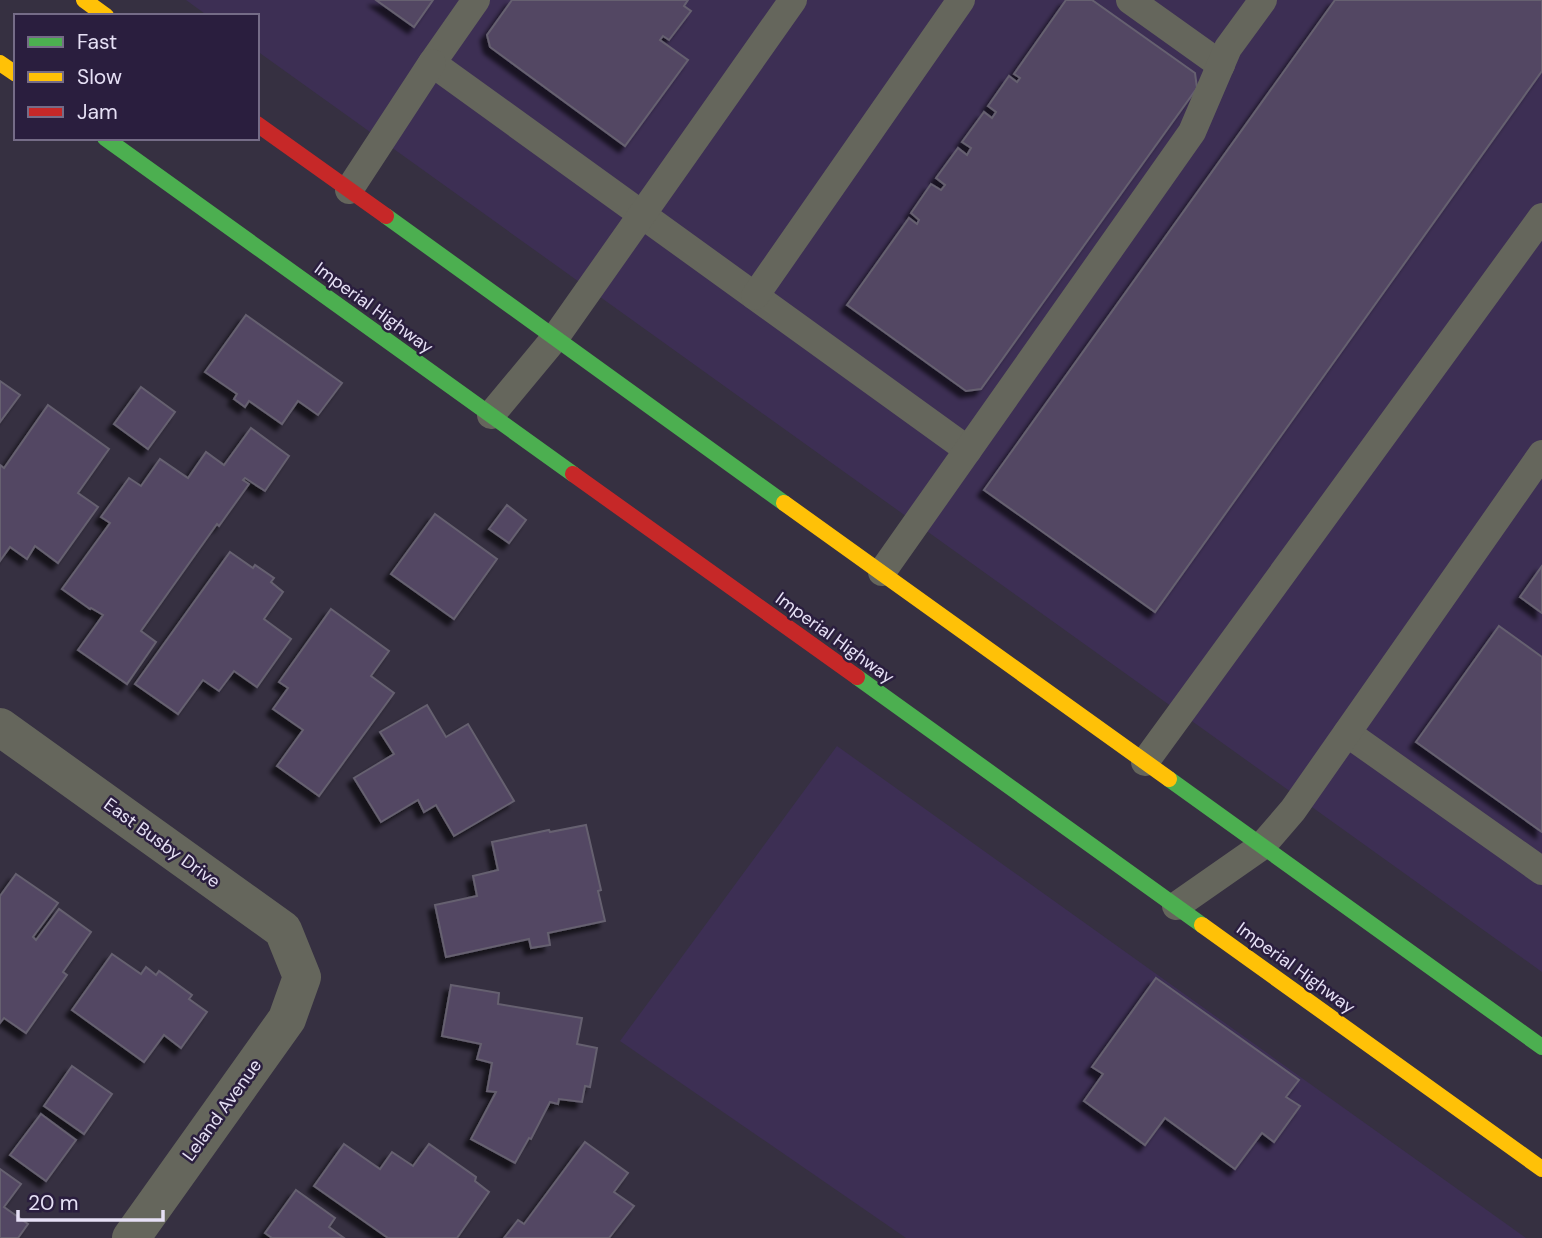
<svg xmlns="http://www.w3.org/2000/svg" width="1542" height="1238" font-family="'DM Sans',sans-serif">
<style>
.built{fill:#3d2f54}
.building{fill:#534763;stroke:#666170;stroke-width:2;filter:url(#shadow)}
.lines{fill:none;stroke-linecap:round;stroke-linejoin:round}
.lane{stroke:#65665c;stroke-width:28}
.street{stroke:#65665c;stroke-width:38}
.fast{stroke:#4caf50;stroke-width:16}
.slow{stroke:#ffc107;stroke-width:16}
.jam{stroke:#c62828;stroke-width:16}
.labels{text-anchor:middle;dominant-baseline:central;stroke-width:5;stroke-linejoin:round;paint-order:stroke}
.street-label{font-size:18px;fill:#e6e0f5;stroke:#2a1e3e}
</style>
<defs>
<filter id="shadow"><feDropShadow dx="-6" dy="6" stdDeviation="2" flood-color="#0009"/></filter>
</defs>
<rect width="100%" height="100%" fill="#363041"/>
<g class="built">
<polygon points="186,0 1542,0 1542,972 257,51 257,16 208,16"/>
<polygon points="837,746 1526,1238 906,1238 620,1041"/>
</g>
<g class="building">
<polygon points="376,0 433,0 414,27"/>
<polygon points="512,0 688,0 684,6 691,11 669,40 663,36 660,40 688,60 625,146 490,47 487,35"/>
<polygon points="1066,0 1092,0 1195,73 1197,88 981,389 966,391 847,305 909,218 917,224 919,220 911,213 931,184 941,190 945,185 936,178 958,148 967,155 971,148 962,142 984,112 992,118 996,112 988,106 1009,76 1017,82 1020,78 1014,74"/>
<polygon points="1335,0 1542,0 1542,71 1155,612 984,490"/>
<polygon points="246,315 342,383 318,415 298,401 282,424 249,401 245,407 234,399 237,394 205,372"/>
<polygon points="0,381 20,395 0,422"/>
<polygon points="141,387 175,412 148,449 114,424"/>
<polygon points="48,405 109,449 78,493 98,507 58,563 35,546 27,559 10,547 0,561 0,465 4,468"/>
<polygon points="251,428 289,456 265,491 245,478 243,480 249,484 219,526 217,524 141,631 156,642 127,684 78,650 103,615 91,608 90,609 62,589 110,523 101,517 129,478 141,486 160,459 188,478 206,452 224,465"/>
<polygon points="507,505 526,520 509,543 489,529"/>
<polygon points="435,514 497,559 454,619 391,574"/>
<polygon points="230,552 253,568 255,565 274,578 271,582 283,592 264,619 291,639 257,687 234,671 219,691 203,680 178,714 135,684"/>
<polygon points="1542,566 1542,613 1520,597"/>
<polygon points="331,609 389,651 371,676 394,693 319,796 277,766 303,730 273,709 288,688 279,682"/>
<polygon points="1499,626 1542,657 1542,832 1416,742"/>
<polygon points="427,705 446,737 468,724 514,801 454,836 436,805 424,812 418,800 381,822 354,778 394,754 380,732"/>
<polygon points="586,825 601,890 598,891 605,921 548,933 550,945 531,948 529,939 446,957 435,905 477,896 473,876 498,870 492,842 549,830 550,832"/>
<polygon points="16,874 58,903 33,937 36,940 59,909 91,932 63,972 67,975 26,1033 4,1018 0,1023 0,896"/>
<polygon points="112,954 141,974 146,967 156,975 159,971 192,995 189,999 207,1012 181,1048 164,1035 144,1062 72,1010"/>
<polygon points="1156,978 1299,1080 1286,1097 1300,1106 1274,1142 1262,1133 1235,1169 1165,1118 1145,1145 1084,1101 1103,1074 1092,1067"/>
<polygon points="451,985 499,993 498,1004 582,1018 577,1044 597,1048 590,1087 585,1086 582,1102 559,1099 558,1104 550,1102 531,1139 529,1138 515,1163 471,1139 496,1092 487,1091 492,1063 477,1059 481,1044 442,1036"/>
<polygon points="72,1066 112,1094 84,1134 44,1106"/>
<polygon points="41,1114 76,1140 46,1181 10,1155"/>
<polygon points="585,1142 628,1173 614,1192 634,1206 609,1238 504,1238 518,1220 524,1224"/>
<polygon points="344,1144 380,1169 392,1152 413,1166 429,1144 476,1177 475,1181 489,1192 457,1238 388,1238 314,1186"/>
<polygon points="0,1169 21,1184 4,1207 28,1224 18,1238 0,1238"/>
<polygon points="296,1190 335,1218 329,1227 344,1238 272,1238 265,1233"/>
</g>
<g class="lines">
<g class="lane">
<polyline points="476,0 432,63 968,450"/>
<polyline points="1130,0 1221,65"/>
<polyline points="349,190 432,63"/>
<polyline points="755,296 961,0"/>
<polyline points="491,415 555,338 793,0"/>
<polyline points="882,572 1192,132 1228,48 1263,0"/>
<polyline points="1347,733 1542,871"/>
<polyline points="1145,762 1542,217"/>
<polyline points="1176,906 1262,846 1293,810 1542,454"/>
</g>
<polyline class="street" points="0,727 283,930 302,977 287,1019 131,1238"/>
<g class="fast">
<polyline points="105,138 573,474"/>
<polyline points="386,216 784,503"/>
<polyline points="857,677 1202,925"/>
<polyline points="1169,779 1542,1047"/>
</g>
<g class="slow">
<polyline points="84,0 106,16"/>
<polyline points="0,63 16,74"/>
<polyline points="784,503 1169,779"/>
<polyline points="1202,925 1542,1169"/>
</g>
<g class="jam">
<polyline points="257,124 386,216"/>
<polyline points="573,474 857,677"/>
</g>
</g>
<g class="labels">
<g class="street-label">
<text transform="translate(374 308) rotate(36)">Imperial Highway</text>
<text transform="translate(835 638) rotate(36)">Imperial Highway</text>
<text transform="translate(162 843) rotate(36)">East Busby Drive</text>
<text transform="translate(1296 968) rotate(36)">Imperial Highway</text>
<text transform="translate(222 1110) rotate(-54)">Leland Avenue</text>
</g>
</g>
<rect x="14" y="14" width="245" height="126" fill="#2a1e3e" stroke="#756c87" stroke-width="2"/>
<rect x="28" y="37" width="35" height="10" fill="#4caf50" stroke="#756c87" stroke-width="2"/>
<text x="77" y="49" font-size="21" fill="#e6e0f5">Fast</text>
<rect x="28" y="72" width="35" height="10" fill="#ffc107" stroke="#756c87" stroke-width="2"/>
<text x="77" y="84" font-size="21" fill="#e6e0f5">Slow</text>
<rect x="28" y="107" width="35" height="10" fill="#c62828" stroke="#756c87" stroke-width="2"/>
<text x="77" y="119" font-size="21" fill="#e6e0f5">Jam</text>
<path d="M18 1210v10h145v-10" fill="none" stroke="#e6e0f5" stroke-width="3.5"/>
<text x="28" y="1210" font-size="21" fill="#e6e0f5" stroke="#2a1e3e" stroke-width="5" paint-order="stroke">20 m</text>
</svg>
